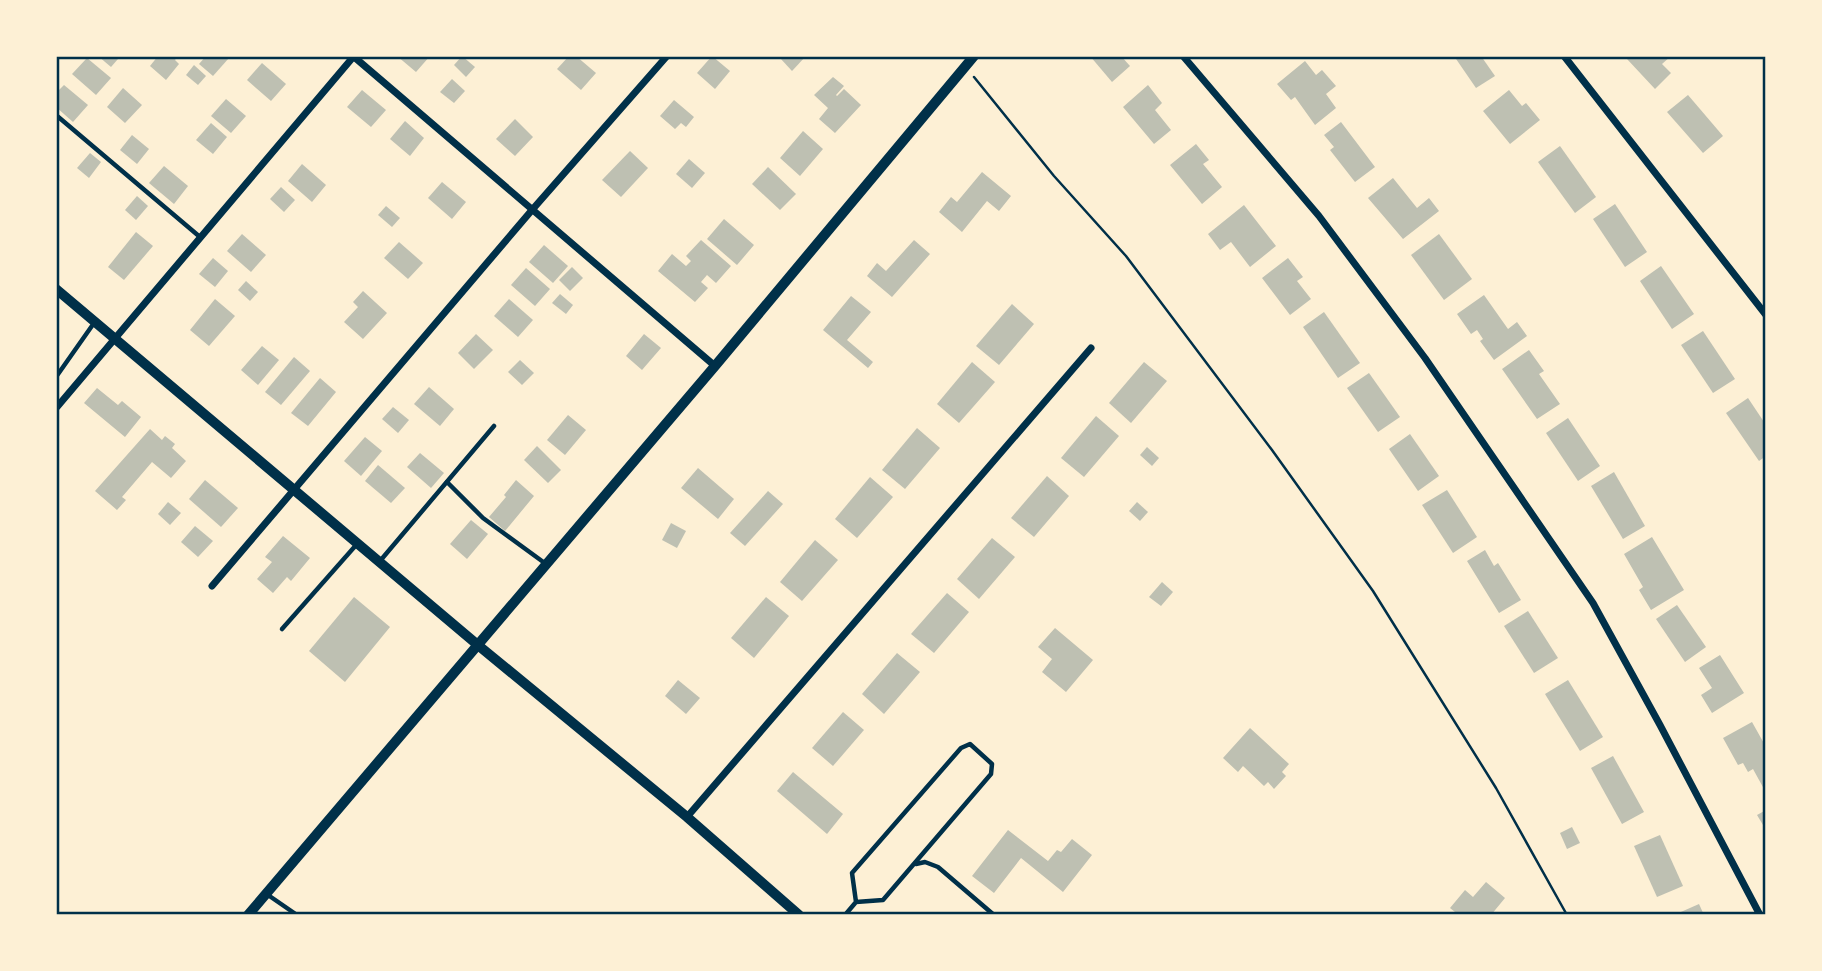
<svg xmlns="http://www.w3.org/2000/svg" width="1822" height="971" font-family="'Golos Text',sans-serif">
<style>
.building{fill:#bec0b2}
.lines{fill:none;stroke-linecap:round;stroke-linejoin:round}
.path{stroke:#003049;stroke-width:2.5}
.service{stroke:#003049;stroke-width:4.5}
.minor{stroke:#003049;stroke-width:7}
.tertiary{stroke:#003049;stroke-width:10}
.neatline{fill:none;stroke:#003049;stroke-width:2.5}
</style>
<rect width="100%" height="100%" fill="#fdf0d5"/>
<g class="building">
<polygon points="98,56 114,56 118,59 111,67"/>
<polygon points="158,56 178,56 175,60 179,64 166,80 150,66"/>
<polygon points="206,56 226,56 229,58 213,76 199,64"/>
<polygon points="397,56 430,56 416,72"/>
<polygon points="462,56 475,67 466,77 454,65"/>
<polygon points="569,56 576,56 596,73 581,90 557,69"/>
<polygon points="712,56 730,71 715,89 697,73"/>
<polygon points="782,56 806,56 792,71 780,58"/>
<polygon points="1090,56 1121,56 1130,66 1112,82"/>
<polygon points="1454,56 1481,56 1495,76 1476,88"/>
<polygon points="1631,56 1671,56 1662,64 1671,73 1655,89 1627,59"/>
<polygon points="87,58 111,78 96,95 72,74"/>
<polygon points="1305,61 1316,75 1322,70 1336,86 1326,94 1336,108 1315,125 1295,97 1291,100 1277,84"/>
<polygon points="262,63 286,84 271,101 247,80"/>
<polygon points="194,65 206,76 198,85 186,75"/>
<polygon points="833,77 844,86 836,95 837,96 844,89 861,105 835,133 819,119 828,108 814,95"/>
<polygon points="452,79 465,91 454,103 440,92"/>
<polygon points="64,85 88,105 73,122 56,107 56,93"/>
<polygon points="1148,85 1162,103 1155,110 1171,130 1154,144 1123,107"/>
<polygon points="123,88 142,105 125,123 107,107"/>
<polygon points="362,90 386,110 371,127 347,107"/>
<polygon points="1509,90 1522,106 1526,103 1540,120 1510,144 1483,111"/>
<polygon points="1688,95 1723,136 1703,153 1667,112"/>
<polygon points="226,99 246,116 231,133 211,116"/>
<polygon points="674,100 694,117 686,127 681,123 675,129 660,116"/>
<polygon points="515,119 533,137 515,156 496,139"/>
<polygon points="405,121 424,138 410,156 390,139"/>
<polygon points="1341,122 1375,167 1355,182 1330,150 1334,147 1324,135"/>
<polygon points="211,123 227,137 213,154 196,140"/>
<polygon points="803,131 823,149 800,176 780,158"/>
<polygon points="132,135 149,149 137,164 120,150"/>
<polygon points="1196,144 1209,160 1203,164 1222,187 1202,204 1170,165"/>
<polygon points="1560,146 1596,197 1575,213 1538,162"/>
<polygon points="630,151 648,168 621,197 602,180"/>
<polygon points="90,153 101,162 89,178 77,168"/>
<polygon points="689,159 705,173 692,188 676,174"/>
<polygon points="302,164 326,185 312,202 288,181"/>
<polygon points="164,166 188,186 174,204 149,183"/>
<polygon points="768,167 796,194 780,210 752,184"/>
<polygon points="982,172 1011,196 999,211 987,201 962,232 939,212 951,197 957,202"/>
<polygon points="1393,178 1417,208 1429,198 1439,211 1403,239 1368,198"/>
<polygon points="442,182 466,202 452,219 428,198"/>
<polygon points="281,187 295,200 284,212 270,199"/>
<polygon points="137,196 148,206 136,220 125,210"/>
<polygon points="1615,204 1647,252 1625,267 1593,219"/>
<polygon points="1244,205 1276,246 1250,267 1231,242 1220,250 1208,234"/>
<polygon points="386,206 400,218 392,227 378,215"/>
<polygon points="724,219 754,245 737,265 707,239"/>
<polygon points="136,232 153,246 124,280 108,267"/>
<polygon points="242,234 266,255 251,272 227,251"/>
<polygon points="1439,234 1472,279 1444,300 1411,255"/>
<polygon points="701,240 731,266 716,283 707,275 701,282 708,288 695,302 658,271 672,254 686,266 691,261 686,256"/>
<polygon points="914,240 930,254 892,297 867,276 877,263 886,271"/>
<polygon points="399,242 423,263 408,279 384,258"/>
<polygon points="544,245 568,266 553,283 529,262"/>
<polygon points="213,258 228,271 215,287 199,274"/>
<polygon points="1288,258 1303,277 1297,281 1311,299 1290,315 1262,278"/>
<polygon points="1661,266 1694,314 1672,329 1640,281"/>
<polygon points="572,267 583,278 570,291 559,280"/>
<polygon points="526,268 550,289 535,306 511,285"/>
<polygon points="246,281 258,292 250,301 238,290"/>
<polygon points="363,291 387,313 363,339 344,322 358,307 353,302"/>
<polygon points="560,294 573,305 566,314 552,303"/>
<polygon points="1484,295 1508,329 1517,322 1527,336 1494,360 1480,341 1483,339 1477,330 1471,334 1457,314"/>
<polygon points="851,296 871,312 847,340 873,362 868,368 823,330"/>
<polygon points="215,299 235,316 209,346 190,330"/>
<polygon points="509,299 533,320 518,337 494,316"/>
<polygon points="1012,304 1034,324 999,365 976,346"/>
<polygon points="1324,312 1360,363 1338,378 1303,327"/>
<polygon points="1703,331 1735,379 1713,393 1681,345"/>
<polygon points="476,334 493,350 474,369 458,353"/>
<polygon points="644,334 661,348 642,370 626,356"/>
<polygon points="262,346 279,360 258,385 241,370"/>
<polygon points="1529,350 1544,371 1539,374 1560,404 1537,419 1502,369"/>
<polygon points="294,357 310,371 281,405 265,392"/>
<polygon points="520,360 534,373 522,385 508,372"/>
<polygon points="972,362 995,382 959,423 937,404"/>
<polygon points="1144,362 1167,381 1131,423 1109,403"/>
<polygon points="1369,373 1400,417 1378,432 1347,388"/>
<polygon points="320,378 336,392 308,426 291,413"/>
<polygon points="429,387 454,409 440,426 414,404"/>
<polygon points="97,388 118,405 122,401 141,417 125,437 84,403"/>
<polygon points="1748,398 1766,425 1766,456 1759,461 1726,413"/>
<polygon points="393,407 409,420 398,433 382,419"/>
<polygon points="568,415 586,430 565,455 547,440"/>
<polygon points="1096,416 1119,436 1084,477 1061,458"/>
<polygon points="1568,418 1600,466 1578,481 1546,433"/>
<polygon points="917,428 940,448 905,489 882,470"/>
<polygon points="150,429 162,440 165,436 175,444 172,448 186,461 171,478 152,462 122,497 126,500 117,510 95,491"/>
<polygon points="1410,434 1439,476 1418,491 1389,449"/>
<polygon points="365,437 382,451 361,476 344,461"/>
<polygon points="537,446 561,470 548,483 524,460"/>
<polygon points="1147,447 1159,458 1152,466 1140,455"/>
<polygon points="420,453 444,473 431,488 407,467"/>
<polygon points="378,465 405,488 391,503 365,481"/>
<polygon points="698,468 734,499 718,519 681,488"/>
<polygon points="1614,472 1645,526 1623,539 1591,486"/>
<polygon points="1047,476 1069,496 1034,537 1011,518"/>
<polygon points="870,477 893,497 857,538 835,519"/>
<polygon points="205,480 238,508 221,527 189,499"/>
<polygon points="516,480 534,496 505,531 489,517 506,497 504,495"/>
<polygon points="1447,490 1477,537 1453,553 1422,505"/>
<polygon points="768,491 783,504 745,546 730,533"/>
<polygon points="168,502 181,513 170,525 158,514"/>
<polygon points="1137,502 1148,512 1140,521 1129,511"/>
<polygon points="471,520 488,534 467,559 450,544"/>
<polygon points="671,523 686,531 677,548 662,540"/>
<polygon points="195,526 213,541 198,557 181,542"/>
<polygon points="283,536 310,558 291,581 287,577 273,593 257,579 272,562 265,557"/>
<polygon points="1652,537 1684,590 1651,610 1639,590 1643,587 1624,554"/>
<polygon points="992,538 1015,557 979,599 957,579"/>
<polygon points="815,540 838,560 802,601 780,582"/>
<polygon points="1485,550 1494,566 1498,563 1521,600 1499,613 1467,561"/>
<polygon points="1162,582 1173,592 1161,606 1149,597"/>
<polygon points="947,593 969,612 934,653 911,634"/>
<polygon points="354,597 390,627 345,682 309,651"/>
<polygon points="766,597 789,616 754,658 731,638"/>
<polygon points="1677,605 1706,647 1685,662 1656,619"/>
<polygon points="1528,611 1558,658 1534,673 1504,626"/>
<polygon points="1055,628 1093,660 1066,692 1042,672 1052,659 1038,647"/>
<polygon points="897,653 920,672 884,714 862,694"/>
<polygon points="1720,655 1744,693 1712,713 1701,695 1712,688 1699,668"/>
<polygon points="678,680 700,698 686,714 665,696"/>
<polygon points="1568,680 1603,737 1580,751 1545,694"/>
<polygon points="843,712 864,730 833,766 812,748"/>
<polygon points="1752,722 1766,747 1766,788 1764,789 1753,769 1748,772 1743,763 1738,765 1723,738"/>
<polygon points="1250,728 1289,764 1282,772 1286,776 1274,789 1268,782 1264,786 1243,766 1238,772 1223,758"/>
<polygon points="1613,756 1644,812 1622,824 1591,768"/>
<polygon points="793,772 843,814 827,834 777,791"/>
<polygon points="1766,810 1766,830 1757,815"/>
<polygon points="1572,827 1580,843 1567,849 1560,833"/>
<polygon points="1008,830 1048,861 1057,850 1061,852 1072,839 1092,855 1063,892 1021,858 994,893 972,876"/>
<polygon points="1660,835 1683,886 1657,897 1634,846"/>
<polygon points="1486,882 1505,898 1491,915 1453,915 1455,912 1450,908 1465,890 1473,897"/>
<polygon points="1699,904 1704,915 1674,915"/>
</g>
<g class="lines">
<polyline class="path" points="974,77 1054,176 1126,256 1272,450 1373,591 1496,788 1567,915"/>
<g class="service">
<polyline points="56,115 200,237"/>
<polyline points="56,377 94,323"/>
<polyline points="447,482 483,518 546,564"/>
<polyline points="380,561 494,426"/>
<polyline points="282,629 357,544"/>
<polyline points="916,864 925,862 938,867 994,915"/>
<polyline points="268,895 297,915"/>
<polyline points="845,915 856,902 883,900 991,774 992,764 970,744 961,748 852,873 856,902"/>
</g>
<g class="minor">
<polyline points="353,56 715,366"/>
<polyline points="1183,56 1319,216 1425,358 1593,603 1660,725 1760,915"/>
<polyline points="1564,56 1766,315"/>
<polyline points="57,407 354,56"/>
<polyline points="212,586 532,210 667,56"/>
<polyline points="687,817 1091,348"/>
</g>
<g class="tertiary">
<polyline points="56,289 479,646 687,817 799,915"/>
<polyline points="248,915 715,366 974,56"/>
</g>
</g>
<rect width="1822" height="971" fill="none" stroke="#fdf0d5" stroke-width="116"/>
<rect x="58" y="58" width="1706" height="855" class="neatline"/>
</svg>
